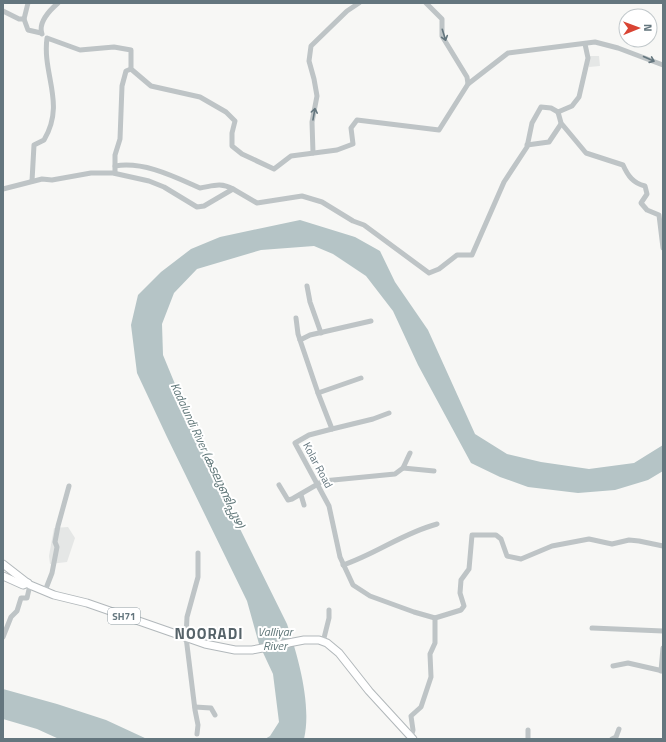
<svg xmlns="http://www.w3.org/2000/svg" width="666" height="742" font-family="'Titillium Web','Noto Sans Malayalam',sans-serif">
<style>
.built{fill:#e5e7e6}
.water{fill:#b5c4c6}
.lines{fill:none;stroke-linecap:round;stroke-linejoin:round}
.major-casing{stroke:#b2b8bb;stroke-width:9}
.minor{stroke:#bec4c6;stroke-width:5}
.major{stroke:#fff;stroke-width:7}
.oneway{stroke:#64767e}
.labels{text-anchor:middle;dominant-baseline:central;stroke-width:4;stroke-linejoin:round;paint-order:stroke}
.shield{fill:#fff;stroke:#929fa5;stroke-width:1}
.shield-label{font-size:10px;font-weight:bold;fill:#64767e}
.street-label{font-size:11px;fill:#64767e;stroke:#fff}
.water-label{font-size:12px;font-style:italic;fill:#5f7678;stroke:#fff}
.district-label{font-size:15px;font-weight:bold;letter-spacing:1px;fill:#566369;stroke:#fff}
</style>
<rect width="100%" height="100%" fill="#f7f7f5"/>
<g class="built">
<polygon points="589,56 599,56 600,66 589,67"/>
<polygon points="68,527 75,538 67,562 50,564 49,556 54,528"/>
</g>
<g class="water">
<path d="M300,220L355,237L380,251L395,282L428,330L475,434L507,454L541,462L589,469L634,463L663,445V471L648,480L615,490L578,493L528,487L500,477L471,463L418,365L393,311L366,276L333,254L314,246L261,250L197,269L174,293L162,324L163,355L208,464L287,624C298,656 312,705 304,739H265L270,736L279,722L273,674L259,644L247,601L167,437L137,373L131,325L138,295L161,272L191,249L220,237Z"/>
<polygon points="3,689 57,704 106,720 147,739 59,739 37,729 3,719"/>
</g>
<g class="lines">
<g class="major-casing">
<g id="major">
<polyline points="3,564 30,585 54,595 87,603 205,644 235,650 252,650 304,640 319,640 327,643 339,653 369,691 413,739"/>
<polyline points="3,576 23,585 28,583"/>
</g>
</g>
<g class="minor">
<polyline points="426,3 442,19 442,36 467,77 468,84"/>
<polyline points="3,11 19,19 24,19 28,30 41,33"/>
<polyline points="24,19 28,3"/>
<path d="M42,34C38,23 50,10 58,3"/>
<path d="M558,112L561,123L586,153L623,165C628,176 633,183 645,186L647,194L641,203L647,210L659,215L663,248"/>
<polyline points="558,112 572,106 579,97 588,58 585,44"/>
<polyline points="527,145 549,142 561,124"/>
<polyline points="313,153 312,122 317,96 314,79 309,61 311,46 347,11 359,3"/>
<polyline points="115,166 115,155 120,139 122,86 126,71 131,69"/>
<path d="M115,173V166C144,161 175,177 200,188C213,186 220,182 233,189"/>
<path d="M32,181L34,145L44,140C66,103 42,75 47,38L80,50L114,47L131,50V69L151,86L200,97L226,112L235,121L232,133V146L242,154L274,169L291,156L337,150L353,144L351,128L357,120L439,130L468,84L508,53L595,42L618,48L663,65"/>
<polyline points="3,189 42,179 52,180 91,173 113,173 149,181 164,187 197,207 204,206 233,189 257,203 302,196 322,202 353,221 364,225 429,273 439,269 457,255 472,255 504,182 527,147 532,123 541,107 551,108 558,112"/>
<polyline points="307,286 310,302 321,333"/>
<polyline points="296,318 298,334 300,340"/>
<polyline points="371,321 310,335 300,340 318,393 332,429 309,435 295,443 329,506 340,557 353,585 370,596 414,612 435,618"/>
<polyline points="318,393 361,378"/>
<polyline points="332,429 373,419 389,413"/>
<polyline points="403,468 434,471"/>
<polyline points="279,485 288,500 292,499 323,481 395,474 403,468 410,453"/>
<polyline points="301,495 304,505"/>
<path d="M343,565C376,554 403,533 437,524"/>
<polyline points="45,591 52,573 57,547 55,542 58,526 69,486"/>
<polyline points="592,628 663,631"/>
<polyline points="3,637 11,617 17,611 21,598 27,598 30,585"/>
<polyline points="323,642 329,618 329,610"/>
<polyline points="613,666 628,663 663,671"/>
<polyline points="661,671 663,648"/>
<polyline points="195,707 211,708 215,715"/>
<polyline points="528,730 528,739"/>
<polyline points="197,734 198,725 195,710 186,637 187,617 198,577 198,553"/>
<polyline points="411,737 413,730 411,716 421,707 431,677 430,654 435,643 435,618 461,610 464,606 460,593 461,580 469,569 472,535 496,535 501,539 507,556 521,559 552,546 589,539 612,544 629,540 639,541 663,546"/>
<polyline points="612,739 616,737 619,729"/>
</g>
<use href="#major" class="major"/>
</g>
<defs><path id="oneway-shaft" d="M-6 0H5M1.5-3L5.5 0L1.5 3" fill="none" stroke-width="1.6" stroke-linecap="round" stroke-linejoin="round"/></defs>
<g class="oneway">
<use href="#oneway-shaft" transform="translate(444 35) rotate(73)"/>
<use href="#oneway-shaft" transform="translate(649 59) rotate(24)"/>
<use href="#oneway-shaft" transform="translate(314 114) rotate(-80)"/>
</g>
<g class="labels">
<rect class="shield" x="108" y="608" width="32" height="16" rx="3"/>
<g class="shield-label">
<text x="124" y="616">SH71</text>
</g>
<g class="street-label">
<text transform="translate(318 465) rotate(62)">Kolar Road</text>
</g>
<g class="water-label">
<text transform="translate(208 455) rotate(65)">Kadalundi River (കടലുണ്ടിപ്പുഴ)</text>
<text x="275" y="631">Valliyar<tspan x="275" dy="14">River</tspan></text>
</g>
<g class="district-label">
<text x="209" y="633">NOORADI</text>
</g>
</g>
<rect width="666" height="742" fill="none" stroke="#64767e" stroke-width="8"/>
<g transform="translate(638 28) rotate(89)"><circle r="19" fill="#ffffff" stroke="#c1c8cb"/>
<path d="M0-3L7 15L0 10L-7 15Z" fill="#d94433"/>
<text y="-6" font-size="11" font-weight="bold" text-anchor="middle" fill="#64767e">N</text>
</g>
</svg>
